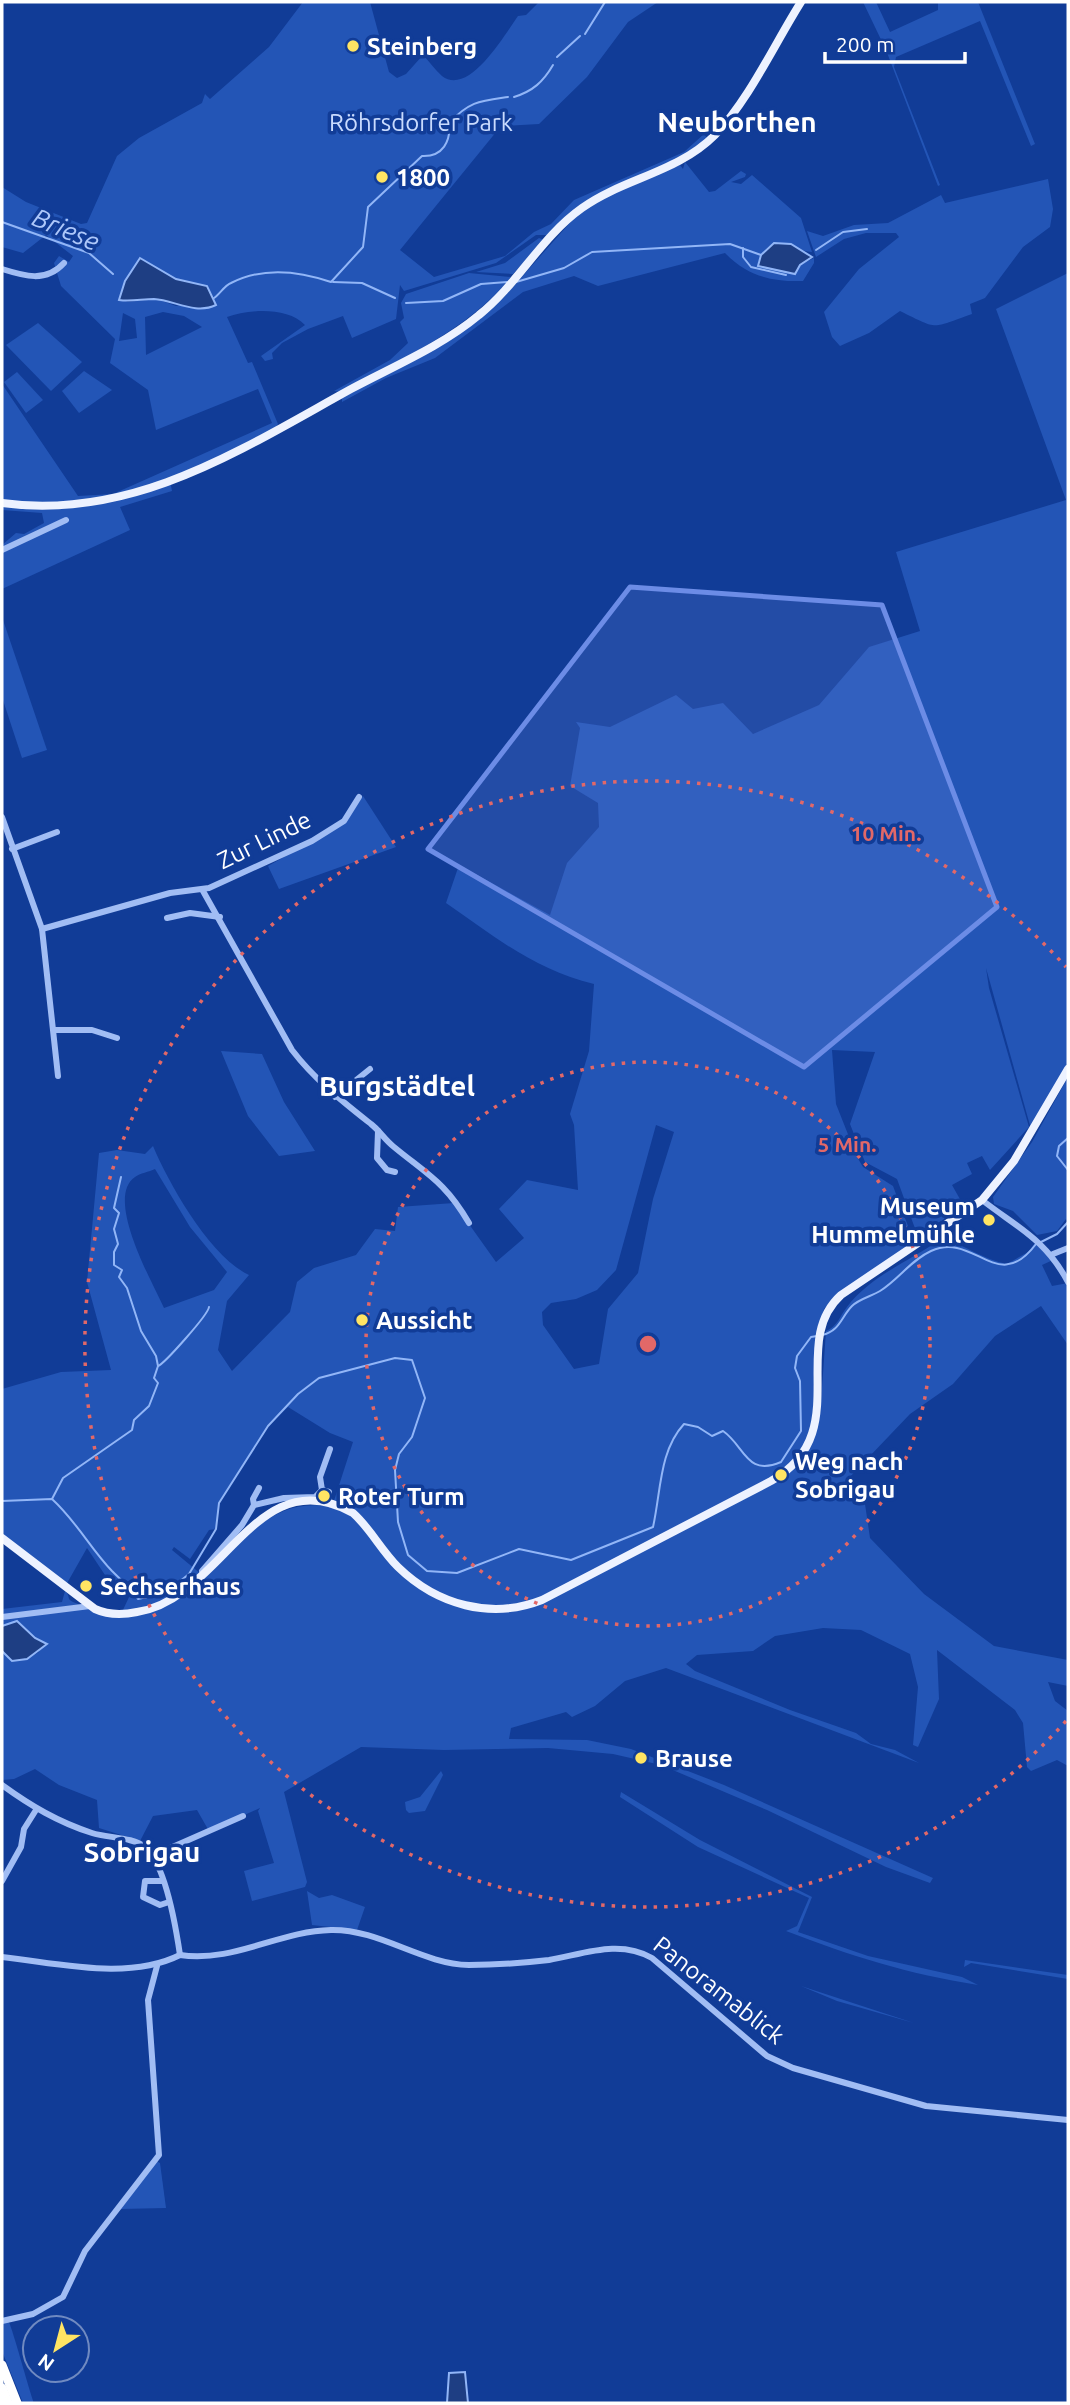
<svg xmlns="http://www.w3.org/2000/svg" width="1070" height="2405" font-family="Ubuntu,sans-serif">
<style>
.green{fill:#2355b6;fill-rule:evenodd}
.water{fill:#1e3e83;stroke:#92b6f7;stroke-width:2}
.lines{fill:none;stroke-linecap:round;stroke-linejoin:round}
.stream{stroke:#92b6f7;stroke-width:2}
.minor{stroke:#a1bdf4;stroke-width:6}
.major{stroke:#edf2ff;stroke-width:8}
.highway{stroke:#fff;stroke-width:9}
.marked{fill:#6c8ce6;fill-opacity:0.2;stroke:#6c8ce6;stroke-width:5;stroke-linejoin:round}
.ring{fill:none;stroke:#e26868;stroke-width:3.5;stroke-dasharray:3.5 7}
.poi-dot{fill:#ffe463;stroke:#113c97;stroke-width:2.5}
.labels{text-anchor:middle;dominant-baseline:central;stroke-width:7;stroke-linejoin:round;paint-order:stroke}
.poi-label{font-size:24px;font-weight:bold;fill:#fff;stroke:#113c97;text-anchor:start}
.park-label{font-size:24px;fill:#c9dbfe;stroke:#113c97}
.street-label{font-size:24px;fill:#fff;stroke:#113c97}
.water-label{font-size:26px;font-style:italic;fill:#adc7fa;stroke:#113c97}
.quarter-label{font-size:28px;font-weight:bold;fill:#fff;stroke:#113c97}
.centre{fill:#e26868;stroke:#113c97;stroke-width:3.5}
.ring-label{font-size:21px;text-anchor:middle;font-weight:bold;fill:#e26868;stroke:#113c97;stroke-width:7;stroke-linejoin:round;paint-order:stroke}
</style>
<rect width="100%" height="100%" fill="#113c97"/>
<g class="green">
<path d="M303,2H370L389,72L397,78L406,74L423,55C429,61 435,70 442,76C469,97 505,34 518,16L526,15L539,2H658L628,22L587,77L539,124L501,126L400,250L434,277L505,256L534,232L551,224L574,200L684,152L704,134L707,138L686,155L626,182L548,235H536L496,263L404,291L400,285L396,319L352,338L343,316L308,329L282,343L272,353L273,359L265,361L261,356L305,325C288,307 249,309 227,317L248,363L252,362L278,424L275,428L170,481L172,491L120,507L130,530L2,589V545L16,533L24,534L44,523L42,513L2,510V384L78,496L113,494L272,423L258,389L156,430L148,390L110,363L115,339L61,286L54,263L59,256L69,262L73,256L46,235L23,253L2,247V187L26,202L81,224L87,223L117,156L139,138L202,103L205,94L210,99L269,47ZM140,258L176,279L207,286L214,298L176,306L157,299L127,302L120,294ZM163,312L184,316L202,327L146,355L145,317ZM123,313L135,319L137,338L119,341Z"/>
<polygon points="863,2 876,2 890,32 938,10 938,2 978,2 1035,144 1031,146 980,21 896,57 894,67 940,185 938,186 886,50"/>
<path d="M685,162L709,192L715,191L741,171L746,174L745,177L731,182L741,184L752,175L801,218L812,252C791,252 774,227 758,262L795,274L800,265L814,258V263L803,281C772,282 747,276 725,253L598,286L574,276L523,292L435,358L386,378L342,402V397L457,334L503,298L576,216L612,194L680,165L683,169Z"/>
<path d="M1048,179L1053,209L1050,227L1023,247L985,298L970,304L972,314C930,329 939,330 900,311L869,333L840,346L832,337L824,312L859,269L899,237L896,233H866L844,239L816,257L807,231L823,236L854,225L888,223L941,195L945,203Z"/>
<polygon points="539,238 544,240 513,274 476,272 505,263"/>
<path d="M469,273L511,277C468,330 402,358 342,392L334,391L390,360L408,343L400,322L404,318L401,303L406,294Z"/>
<path d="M1068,273V1063L1031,1129L986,968L989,988L1029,1127L990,1170L982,1156L967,1163L972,1174L952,1185L961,1201L944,1219L922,1235L917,1234L897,1179L865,1162L850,1124L875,1052L832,1050L836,1104L857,1157L863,1167L893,1186L908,1226L904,1229L914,1244L836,1295L824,1309L817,1331L816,1404L820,1416L826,1331C838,1326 839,1317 847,1307C871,1275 911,1261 942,1238C965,1245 984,1260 1007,1264L1028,1252L1035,1243L1053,1260L1042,1265L1052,1286L1068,1283V1345L1041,1306L995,1336L953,1384L910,1414L847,1480L865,1504L870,1538L924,1594L994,1646L1068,1660V1686L1048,1682L1055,1701L1068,1711V1766L1057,1760L1031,1771L1027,1767L1023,1723L1015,1710L937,1650L939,1699L918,1747L913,1745L918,1687L910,1654L861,1630L823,1628L775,1636L753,1651L697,1655L686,1664L695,1671L790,1710L856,1733L871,1744L895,1750L919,1763L666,1668L625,1681L595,1706L572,1717L566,1712L511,1728L509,1739L587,1740L631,1749L724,1785L933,1878L930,1883L886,1867L767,1810L661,1765L613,1754L548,1748L444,1750L361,1747L284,1792L307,1882L305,1887L252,1901L244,1871L274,1863L258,1811L260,1808L209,1831L197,1810L153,1816L140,1841L99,1828L97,1800L59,1785L35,1769L14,1779L2,1780V1651L12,1661L27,1659L39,1652L35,1638L17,1621L2,1626V1609L62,1602L65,1591C71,1596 66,1599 73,1602C214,1662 221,1486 332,1507L353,1442L330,1433L288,1407L268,1426L219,1503L216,1529L209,1530L190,1559L174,1547L172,1550L201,1574L158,1605L122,1612L130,1595L111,1584L87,1548L66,1585L2,1535V1389L61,1372L111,1370L87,1282L99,1153L117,1150L145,1154L153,1146C169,1184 210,1257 249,1275L227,1301L218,1350L232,1371L290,1312L297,1282L314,1268L356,1255L375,1229L395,1231L398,1207L454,1203L496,1262L524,1238L499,1209L527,1180L578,1190L574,1125L570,1114L589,1051L594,984C535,970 495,937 446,903L459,865L550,915L567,863L599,827L598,803L570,786L580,728L576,722L610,727L676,695L693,709L723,703L753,734L819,705L869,647L920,631L896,552L1066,500L996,309ZM656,1125L674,1132L653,1199L638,1273L608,1309L599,1364L574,1369L543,1325L542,1312L551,1303L576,1299L597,1290L616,1270ZM155,1169L190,1227L227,1272L214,1290L164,1308C153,1283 104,1198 135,1177C140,1173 149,1172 155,1169Z"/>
<polygon points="38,323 82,362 51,391 6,345"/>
<polygon points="84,371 112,390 79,413 62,391"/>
<polygon points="17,372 43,400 26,413 4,382"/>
<polygon points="2,617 47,750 22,758 2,697"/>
<polygon points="363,796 396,847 279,889 268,866 345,823"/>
<polygon points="221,1051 262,1054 284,1102 315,1151 279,1156 248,1116"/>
<polygon points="1068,1077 1068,1223 1066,1219 1057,1231 1037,1235 1013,1211 994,1204 993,1197 1032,1142"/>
<polygon points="441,1771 443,1775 425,1811 409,1813 406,1810 405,1802 420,1797"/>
<path d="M621,1792L700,1840L812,1897L798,1932L868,1956L962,1977L978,1985C908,1974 851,1956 786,1931L797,1926L809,1898L698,1847L620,1797Z"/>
<polygon points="307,1891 319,1898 332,1895 365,1907 357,1930 312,1925"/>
<polygon points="965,1960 1068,1975 1068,1979 971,1963 964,1967"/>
<polygon points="801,1986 914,2023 837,2001"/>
<polygon points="156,2161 160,2163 166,2208 120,2209"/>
<path d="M8,2320C12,2326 29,2390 34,2403H23L2,2351V2324Z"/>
</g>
<g class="water">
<polygon points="774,243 791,244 812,257 800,265 795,274 758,266 761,255"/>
<path d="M140,258L176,279L207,286L216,305C195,315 174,300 154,299C142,299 131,302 119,300L125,281Z"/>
<polygon points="17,1621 35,1638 47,1644 27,1659 12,1661 2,1651 2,1626"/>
<polygon points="465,2372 468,2403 447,2403 449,2373"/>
</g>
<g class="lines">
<g class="stream">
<polyline points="585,34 605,2"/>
<polyline points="557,57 580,36"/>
<path d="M514,97C533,91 543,82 553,65"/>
<polyline points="2,222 89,253 113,274"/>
<polyline points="743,248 743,257 751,267 786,275"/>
<polyline points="816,250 843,232 867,229"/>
<polyline points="333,282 362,283 395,298"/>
<polyline points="516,282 564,268 592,252 730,244 761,255"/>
<path d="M214,298C220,294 224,286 231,283C262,267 299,271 331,282L363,247L368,207L422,156C443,157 451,141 449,123C470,101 480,101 508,97"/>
<polyline points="406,303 443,301 481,284 507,282"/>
<polyline points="1068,1138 1059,1146 1057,1156 1068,1170"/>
<polyline points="1041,1242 1057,1234 1068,1222"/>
<path d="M822,1335C840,1331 841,1317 852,1306C859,1299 872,1296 880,1291C899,1279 911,1260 931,1251C975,1231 997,1296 1036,1244"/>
<path d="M158,1366C164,1364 208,1315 209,1307"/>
<polyline points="52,1499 63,1478 132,1430 134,1420 149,1406 158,1383 154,1378 158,1366 156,1356 141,1331 127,1288 119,1277 122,1270 114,1265 114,1252 118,1244 114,1229 119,1213 114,1208 121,1177"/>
<path d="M2,1501L52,1499C77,1522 90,1548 112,1571C122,1581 130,1587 138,1599L165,1593L189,1574L216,1529L219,1503L268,1426L298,1394L319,1378L395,1358L412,1360L425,1398L412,1437L399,1454L395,1470L398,1522L408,1555L427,1571L457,1573L519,1549L571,1560L653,1527C661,1492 659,1451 684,1424L698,1427L712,1436L723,1431C745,1446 746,1477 781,1462L801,1431L800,1381L795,1368L797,1356L811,1337L817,1336"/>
</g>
<g class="minor">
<path d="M2,269C24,276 46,283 64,263"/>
<polyline points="2,550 66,520"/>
<polyline points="2,817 42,929 58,1076"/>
<polyline points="12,849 57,832"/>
<path d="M203,891L292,1050C315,1080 342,1101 371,1124C379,1130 385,1140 394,1147C428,1175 445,1182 469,1223"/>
<polyline points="167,918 190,913 220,917"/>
<polyline points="42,929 170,893 209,888 312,841 344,821 359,797"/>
<polyline points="54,1030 92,1030 117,1038"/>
<polyline points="335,1097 370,1069"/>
<polyline points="378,1131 377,1158 387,1170 395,1172"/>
<path d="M982,1200C1018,1228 1045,1239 1068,1282"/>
<polyline points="1053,1254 1068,1248"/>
<polyline points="322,1490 320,1477 330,1449"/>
<polyline points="254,1505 253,1499 259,1488"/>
<polyline points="204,1573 202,1571 242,1525 254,1505 284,1498 315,1497 322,1490 329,1492 328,1503"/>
<polyline points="2,1617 90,1606"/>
<path d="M2,1785C31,1806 58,1822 92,1833C108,1838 133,1837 145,1847C166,1865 176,1928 180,1955"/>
<polyline points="152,1856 243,1816"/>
<polyline points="2,1881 21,1847 24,1829 36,1810"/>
<polyline points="162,1881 145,1881 143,1897 160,1905 169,1902"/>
<path d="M180,1955C233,1963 279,1931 331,1930C380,1929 421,1964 469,1965C495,1965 523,1963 549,1960C584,1954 619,1939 652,1958L767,2056L793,2068L926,2106L1068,2120"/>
<path d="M2,1957C58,1963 128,1981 180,1955"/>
<polyline points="2,2321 33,2314 63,2297 85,2251 159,2155 148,2000 157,1966"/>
</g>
<g class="major">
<path d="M2,503C133,521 242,449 351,389C394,366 442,346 479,315C518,284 541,237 582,208C624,178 677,173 715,135C749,100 775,43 801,2"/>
<path d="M2,1538L95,1609C108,1615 123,1615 137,1612C223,1599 256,1458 353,1513C370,1528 381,1550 398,1567C437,1605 491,1620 542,1600L771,1481C856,1433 787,1344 841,1295L982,1200L1014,1161L1068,1069"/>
</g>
<g class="highway">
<polyline points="2,2365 17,2403"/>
<polyline points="2,2388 8,2403"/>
</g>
</g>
<path class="marked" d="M630,587L882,605L997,907L804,1067L428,849Z"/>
<g class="ring">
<circle cx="648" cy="1344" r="282"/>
<path d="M1066 1721A563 563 0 1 1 1066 967"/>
</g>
<g class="poi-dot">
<circle cx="353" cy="46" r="7"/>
<circle cx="382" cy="177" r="7"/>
<circle cx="989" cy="1220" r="7"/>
<circle cx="362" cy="1320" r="7"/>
<circle cx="781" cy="1475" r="7"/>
<circle cx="324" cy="1496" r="7"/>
<circle cx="86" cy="1586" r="7"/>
<circle cx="641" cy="1758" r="7"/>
</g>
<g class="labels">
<g class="poi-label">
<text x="367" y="46">Steinberg</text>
<text x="396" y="177">1800</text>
<text x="975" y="1206" text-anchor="end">Museum<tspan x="975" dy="28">Hummelmühle</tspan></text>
<text x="376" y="1320">Aussicht</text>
<text x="795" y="1461">Weg nach<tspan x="795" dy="28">Sobrigau</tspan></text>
<text x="338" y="1496">Roter Turm</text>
<text x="100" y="1586">Sechserhaus</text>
<text x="655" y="1758">Brause</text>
</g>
<g class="park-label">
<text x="421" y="122">Röhrsdorfer Park</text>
</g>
<g class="street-label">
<text transform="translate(264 840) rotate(-26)">Zur Linde</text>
<text transform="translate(719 1990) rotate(38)">Panoramablick</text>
</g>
<g class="water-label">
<text transform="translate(66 229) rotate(23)">Briese</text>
</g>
<g class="quarter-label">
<text x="737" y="121">Neuborthen</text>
<text x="397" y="1085">Burgstädtel</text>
<text x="142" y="1851">Sobrigau</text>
</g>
</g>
<circle cx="648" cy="1344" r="10" class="centre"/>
<g class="ring-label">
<text x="886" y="841">10 Min.</text>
<text x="847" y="1152">5 Min.</text>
</g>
<rect width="1070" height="2405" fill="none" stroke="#ffffff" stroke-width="7"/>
<g transform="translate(56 2349) rotate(216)"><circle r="33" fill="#113c97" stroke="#708ac1" stroke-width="2"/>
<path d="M0-5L12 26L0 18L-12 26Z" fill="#ffe463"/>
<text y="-10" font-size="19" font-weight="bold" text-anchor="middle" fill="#ffffff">N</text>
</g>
<path d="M825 52v10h140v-10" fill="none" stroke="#ffffff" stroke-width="3.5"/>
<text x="836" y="52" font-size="21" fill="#ffffff" stroke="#113c97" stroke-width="5" paint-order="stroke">200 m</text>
</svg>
